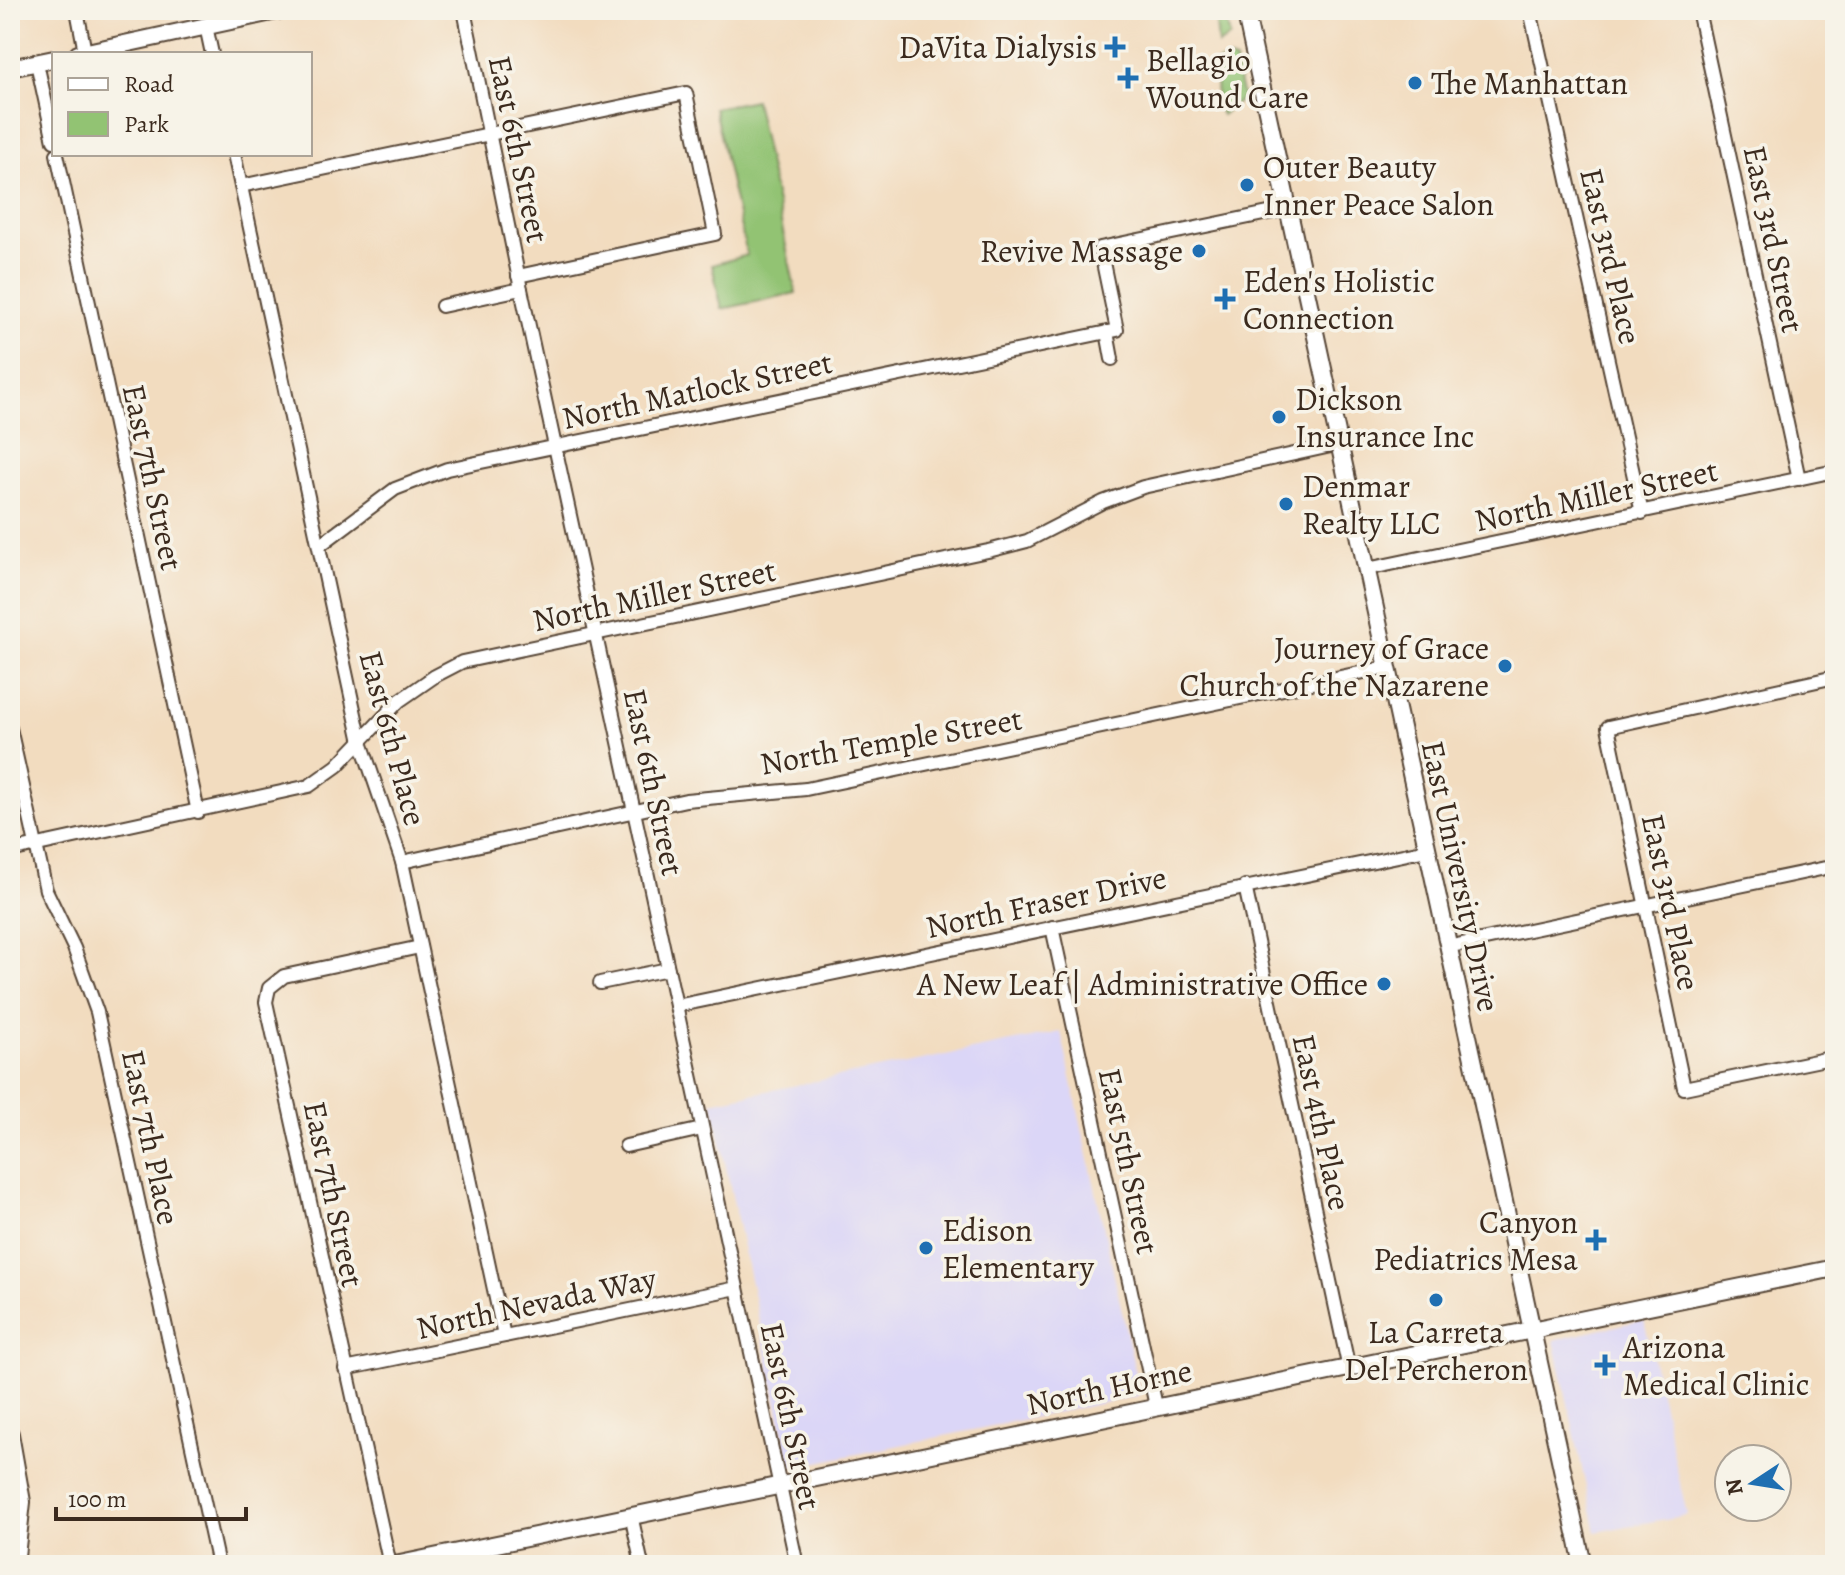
<svg xmlns="http://www.w3.org/2000/svg" width="1845" height="1575" font-family="Alegreya,serif">
<style>
.built{fill:#dbd6f7}
.green{fill:#92c373;stroke:#667648;stroke-width:2}
.lines{fill:none;stroke-linecap:round;stroke-linejoin:round}
.street-casing{stroke:#564536;stroke-width:16}
.secondary-casing{stroke:#564536;stroke-width:20}
.street{stroke:#fff;stroke-width:12}
.secondary{stroke:#fff;stroke-width:16}
.poi-dot{fill:#1f6fb2;stroke:#f7f3e8;stroke-width:3}
.labels{text-anchor:middle;dominant-baseline:central;stroke-width:7;stroke-linejoin:round;paint-order:stroke}
.poi-label{font-size:32px;fill:#3b2a1e;stroke:#f7f3e8;text-anchor:start}
.street-label{font-size:32px;fill:#3b2a1e;stroke:#f7f3e8}
</style>
<rect width="100%" height="100%" fill="#f7f3e8"/>
<filter id="ink" filterUnits="userSpaceOnUse"><feTurbulence type="fractalNoise" baseFrequency=".0125" numOctaves="2"/><feDisplacementMap in="SourceGraphic" scale="16" xChannelSelector="R" yChannelSelector="G"/><feConvolveMatrix kernelMatrix="1 2 1 2 8 2 1 2 1" color-interpolation-filters="sRGB"/></filter>
<filter id="wash" filterUnits="userSpaceOnUse"><feTurbulence type="fractalNoise" baseFrequency=".006" numOctaves="4" result="noise"/><feDisplacementMap in="SourceGraphic" scale="32" xChannelSelector="R" yChannelSelector="G"/><feGaussianBlur stdDeviation="1.8" result="paint"/><feColorMatrix in="noise" values="0 0 0 0 0 0 0 0 0 0 0 0 0 0 0 0 0 1.4 0 .05"/><feComposite in="paint" operator="in"/></filter>
<g filter="url(#wash)">
<rect width="100%" height="100%" fill="#f2dcbf"/>
<g class="built">
<polygon points="1061,1032 1140,1394 1137,1396 794,1467 790,1464 712,1102"/>
<polygon points="1644,1320 1687,1515 1596,1532 1554,1340"/>
</g>
<g class="green">
<polygon points="1215,10 1224,10 1230,37 1218,45"/>
<path d="M1229,59L1235,61L1243,98L1222,115C1210,96 1223,82 1210,64Z"/>
<polygon points="755,100 796,293 722,309 712,265 747,255 714,108"/>
</g>
</g>
<g filter="url(#ink)">
<g class="lines">
<g class="street-casing">
<g id="street">
<polyline points="77,10 85,52"/>
<polyline points="464,10 521,289 797,1565"/>
<polyline points="1530,10 1642,513"/>
<polyline points="1698,10 1799,479"/>
<polyline points="206,26 212,54"/>
<polyline points="37,63 54,141"/>
<polyline points="57,154 198,812"/>
<polyline points="234,154 361,742 402,862 504,1336"/>
<polyline points="241,186 686,93 715,234 518,276"/>
<polyline points="442,306 521,289"/>
<polyline points="1107,332 1112,359"/>
<polyline points="319,546 395,489 447,469 1117,330 1100,248 1288,209"/>
<polyline points="1367,569 1835,471"/>
<polyline points="1835,677 1608,727 1684,1088 1835,1057"/>
<polyline points="10,728 46,890 74,948 97,1012 218,1565"/>
<polyline points="10,851 309,786 337,766 399,701 435,676 462,662 988,551 1027,541 1103,502 1143,487 1340,444"/>
<polyline points="402,862 686,800 806,789 1388,667"/>
<polyline points="1245,886 1349,1369"/>
<polyline points="1052,927 1156,1406"/>
<polyline points="1447,947 1835,866"/>
<polyline points="600,983 668,969"/>
<polyline points="676,1006 1427,850"/>
<polyline points="626,1146 702,1129"/>
<polyline points="345,1369 737,1288"/>
<polyline points="631,1515 642,1565"/>
<polyline points="483,1547 487,1565"/>
<polyline points="390,1565 266,1002 269,988 284,976 420,947"/>
</g>
</g>
<g class="secondary-casing">
<g id="secondary">
<polyline points="1245,10 1583,1565"/>
<polyline points="78,54 281,10"/>
<polyline points="10,68 54,59"/>
<polyline points="10,1434 22,1502 15,1565"/>
<path d="M395,1565C875,1463 1355,1366 1835,1268"/>
</g>
</g>
<use href="#street" class="street"/>
<use href="#secondary" class="secondary"/>
</g>
</g>
<g class="poi-dot">
<path d="M1111 35h8v8h8v8h-8v8h-8v-8h-8v-8h8z"/>
<path d="M1124 66h8v8h8v8h-8v8h-8v-8h-8v-8h8z"/>
<circle cx="1415" cy="83" r="8"/>
<circle cx="1247" cy="185" r="8"/>
<circle cx="1199" cy="251" r="8"/>
<path d="M1221 287h8v8h8v8h-8v8h-8v-8h-8v-8h8z"/>
<circle cx="1279" cy="417" r="8"/>
<circle cx="1286" cy="504" r="8"/>
<circle cx="1505" cy="666" r="8"/>
<circle cx="1384" cy="984" r="8"/>
<path d="M1592 1228h8v8h8v8h-8v8h-8v-8h-8v-8h8z"/>
<circle cx="926" cy="1248" r="8"/>
<circle cx="1436" cy="1300" r="8"/>
<path d="M1601 1353h8v8h8v8h-8v8h-8v-8h-8v-8h8z"/>
</g>
<g class="labels">
<g class="poi-label">
<text x="1097" y="47" text-anchor="end">DaVita Dialysis</text>
<text x="1146" y="60">Bellagio<tspan x="1146" dy="37">Wound Care</tspan></text>
<text x="1431" y="83">The Manhattan</text>
<text x="1263" y="167">Outer Beauty<tspan x="1263" dy="37">Inner Peace Salon</tspan></text>
<text x="1183" y="251" text-anchor="end">Revive Massage</text>
<text x="1243" y="281">Eden's Holistic<tspan x="1243" dy="37">Connection</tspan></text>
<text x="1295" y="399">Dickson<tspan x="1295" dy="37">Insurance Inc</tspan></text>
<text x="1302" y="486">Denmar<tspan x="1302" dy="37">Realty LLC</tspan></text>
<text x="1489" y="648" text-anchor="end">Journey of Grace<tspan x="1489" dy="37">Church of the Nazarene</tspan></text>
<text x="1368" y="984" text-anchor="end">A New Leaf | Administrative Office</text>
<text x="1578" y="1222" text-anchor="end">Canyon<tspan x="1578" dy="37">Pediatrics Mesa</tspan></text>
<text x="942" y="1230">Edison<tspan x="942" dy="37">Elementary</tspan></text>
<text x="1436" y="1332" text-anchor="middle">La Carreta<tspan x="1436" dy="37">Del Percheron</tspan></text>
<text x="1623" y="1347">Arizona<tspan x="1623" dy="37">Medical Clinic</tspan></text>
</g>
<g class="street-label">
<text transform="translate(519 149) rotate(78)">East 6th Street</text>
<text transform="translate(1774 239) rotate(78)">East 3rd Street</text>
<text transform="translate(1611 256) rotate(77)">East 3rd Place</text>
<text transform="translate(697 390) rotate(-12)">North Matlock Street</text>
<text transform="translate(153 477) rotate(78)">East 7th Street</text>
<text transform="translate(1596 495) rotate(-12)">North Miller Street</text>
<text transform="translate(654 595) rotate(-12)">North Miller Street</text>
<text transform="translate(393 738) rotate(75)">East 6th Place</text>
<text transform="translate(891 741) rotate(-10)">North Temple Street</text>
<text transform="translate(654 782) rotate(78)">East 6th Street</text>
<text transform="translate(1461 876) rotate(78)">East University Drive</text>
<text transform="translate(1046 902) rotate(-12)">North Fraser Drive</text>
<text transform="translate(1671 902) rotate(78)">East 3rd Place</text>
<text transform="translate(1322 1122) rotate(78)">East 4th Place</text>
<text transform="translate(151 1137) rotate(78)">East 7th Place</text>
<text transform="translate(1129 1161) rotate(78)">East 5th Street</text>
<text transform="translate(334 1194) rotate(78)">East 7th Street</text>
<text transform="translate(536 1303) rotate(-12)">North Nevada Way</text>
<text transform="translate(1109 1387) rotate(-12)">North Horne</text>
<text transform="translate(791 1416) rotate(78)">East 6th Street</text>
</g>
</g>
<rect width="1845" height="1575" fill="none" stroke="#f7f3e8" stroke-width="40"/>
<rect x="52" y="52" width="260" height="104" fill="#f7f3e8" stroke="#aca397" stroke-width="2"/>
<rect x="68" y="78" width="40" height="12" fill="#ffffff" stroke="#aca397" stroke-width="2"/>
<text x="124" y="92" font-size="24" fill="#3b2a1e">Road</text>
<rect x="68" y="112" width="40" height="24" fill="#92c373" stroke="#aca397" stroke-width="2"/>
<text x="124" y="132" font-size="24" fill="#3b2a1e">Park</text>
<g transform="translate(1753 1483) rotate(258)"><circle r="38" fill="#f7f3e8" stroke="#aca397" stroke-width="2"/>
<path d="M0-6L14 30L0 20L-14 30Z" fill="#1f6fb2"/>
<text y="-12" font-size="22" font-weight="bold" text-anchor="middle" fill="#3b2a1e">N</text>
</g>
<path d="M56 1507v12h190v-12" fill="none" stroke="#3b2a1e" stroke-width="4"/>
<text x="68" y="1507" font-size="24" fill="#3b2a1e" stroke="#f7f3e8" stroke-width="6" paint-order="stroke">100 m</text>
</svg>
